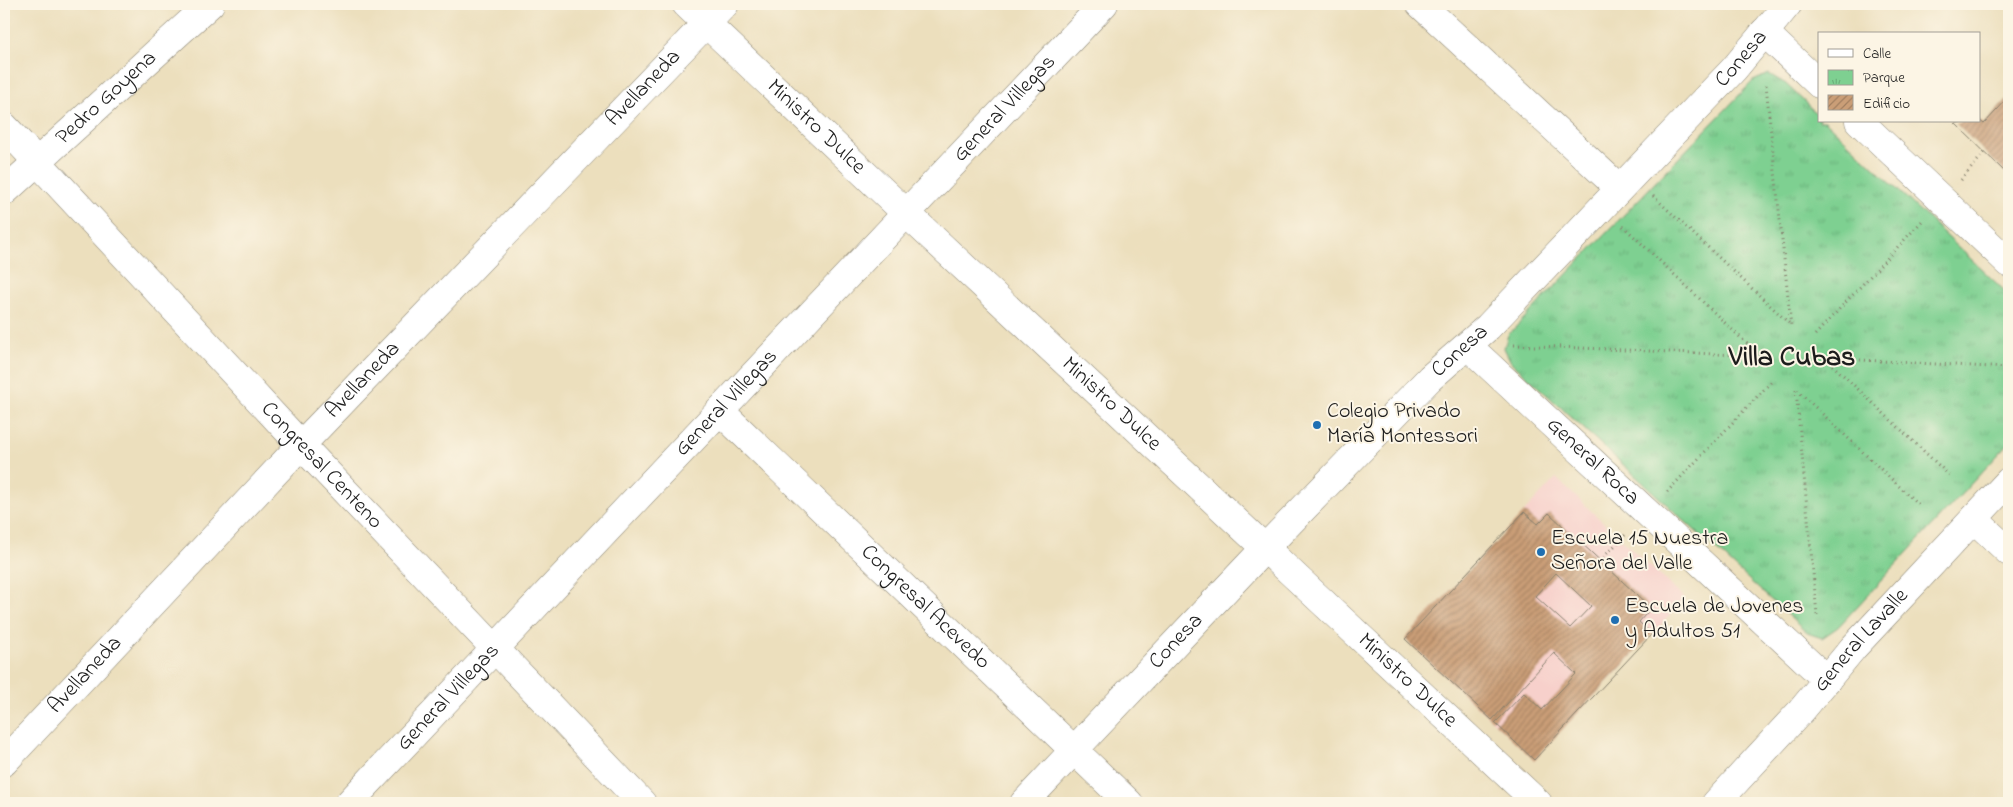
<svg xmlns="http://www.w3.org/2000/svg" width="2013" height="807" font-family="'Indie Flower',sans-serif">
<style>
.built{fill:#f7d0cb}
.park{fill:url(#park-tufts);stroke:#4d7656}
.building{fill:url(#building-hatch);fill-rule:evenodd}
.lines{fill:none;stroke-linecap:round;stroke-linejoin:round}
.minor-casing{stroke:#847e6c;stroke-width:29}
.path{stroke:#847e6c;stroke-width:3;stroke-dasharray:1 4;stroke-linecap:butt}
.minor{stroke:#fff;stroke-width:28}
.poi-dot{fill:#1f6fb2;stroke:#fcf5e5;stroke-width:2}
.labels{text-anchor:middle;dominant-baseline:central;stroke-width:4;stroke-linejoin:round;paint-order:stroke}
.street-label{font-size:22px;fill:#1c1c1c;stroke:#fcf5e5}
.poi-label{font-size:22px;fill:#1c1c1c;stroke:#fcf5e5;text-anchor:start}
.district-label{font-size:28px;font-weight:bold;fill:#1c1c1c;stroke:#fcf5e5}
</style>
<defs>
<pattern id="park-tufts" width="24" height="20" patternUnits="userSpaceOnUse" patternTransform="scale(1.25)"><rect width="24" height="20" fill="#7ed091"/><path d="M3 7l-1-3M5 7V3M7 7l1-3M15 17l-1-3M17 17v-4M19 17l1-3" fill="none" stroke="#6cb27c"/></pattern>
<pattern id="building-hatch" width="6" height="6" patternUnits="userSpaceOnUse" patternTransform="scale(1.25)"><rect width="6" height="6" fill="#ca9e77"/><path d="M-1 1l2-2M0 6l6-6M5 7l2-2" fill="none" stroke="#a38061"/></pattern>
</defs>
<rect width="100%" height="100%" fill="#fcf5e5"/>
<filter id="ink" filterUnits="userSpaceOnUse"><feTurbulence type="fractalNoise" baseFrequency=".02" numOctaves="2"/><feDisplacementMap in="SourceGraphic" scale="10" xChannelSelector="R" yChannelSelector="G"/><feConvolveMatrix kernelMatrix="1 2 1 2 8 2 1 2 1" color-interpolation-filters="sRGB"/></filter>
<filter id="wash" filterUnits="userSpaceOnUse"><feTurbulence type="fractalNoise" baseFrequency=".0096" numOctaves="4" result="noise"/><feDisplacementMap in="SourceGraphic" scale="20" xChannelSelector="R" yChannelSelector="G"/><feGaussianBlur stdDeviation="1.12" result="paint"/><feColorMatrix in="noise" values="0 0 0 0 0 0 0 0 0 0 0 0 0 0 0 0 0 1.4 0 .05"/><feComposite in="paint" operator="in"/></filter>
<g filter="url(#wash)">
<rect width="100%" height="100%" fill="#ecdfbd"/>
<polygon class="built" points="1556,478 1685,599 1534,760 1405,639"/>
<polygon class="park" points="1769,74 1786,84 1819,116 1819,121 1825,121 2009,295 2009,443 1838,627 1822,638 1807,633 1511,362 1504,348 1508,335 1753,81"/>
<g id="blocks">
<g class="building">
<polygon points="2009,97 2009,176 1955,123 1979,120 1984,124"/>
<path d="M1524,512L1538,524L1549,513L1651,608L1639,622L1652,634L1534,760L1495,723L1524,693L1542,710L1576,674L1554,653L1492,720L1405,639ZM1556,573L1591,606L1570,628L1535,596Z"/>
</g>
</g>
</g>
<g filter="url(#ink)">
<use href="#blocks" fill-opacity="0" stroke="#847e6c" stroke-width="1"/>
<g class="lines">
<g class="minor-casing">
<g id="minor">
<path id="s1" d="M686,4L907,214L1538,803"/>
<polyline points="1420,4 1619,188"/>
<polyline points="1764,32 1819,84"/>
<polyline points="1859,121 2009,263"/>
<path id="s2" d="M4,126L301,445L642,803"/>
<path id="s3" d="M4,192L210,4"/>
<path id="s4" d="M1468,346L1827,680"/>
<path id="s5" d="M720,411L1129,803"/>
<polyline points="1974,519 2009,552"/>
<path id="s6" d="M4,762L301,445L725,4"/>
<path id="s7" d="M349,803L1104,4"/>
<path id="s8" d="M1024,803L1266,547L1430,378L1488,327L1734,69L1788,4"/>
<path id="s9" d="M1716,803L1801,711L1853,648L2009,481"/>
</g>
</g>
<g class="path">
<polyline points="1766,85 1791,326"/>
<polyline points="1961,180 1985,152"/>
<polyline points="1653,196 1791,325"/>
<polyline points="1623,226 1760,356"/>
<polyline points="1815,335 1923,220"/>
<polyline points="1514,345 1761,356"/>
<polyline points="1825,358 2009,368"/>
<polyline points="1825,358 1949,475"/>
<polyline points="1796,390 1817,615"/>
<polyline points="1797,390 1920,506"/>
<polyline points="1667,492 1771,382"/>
<polyline points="1600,561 1626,534"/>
</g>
<use href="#minor" class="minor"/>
</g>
</g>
<g class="poi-dot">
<circle cx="1317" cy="425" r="5"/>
<circle cx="1541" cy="552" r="5"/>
<circle cx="1615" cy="620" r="5"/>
</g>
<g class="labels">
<g class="street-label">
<text stroke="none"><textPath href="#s8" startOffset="1034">Conesa</textPath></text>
<text stroke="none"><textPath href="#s6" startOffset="929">Avellaneda</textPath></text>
<text stroke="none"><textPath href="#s3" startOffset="139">Pedro Goyena</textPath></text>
<text stroke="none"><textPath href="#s7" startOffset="955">General Villegas</textPath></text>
<text stroke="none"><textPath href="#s1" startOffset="179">Ministro Dulce</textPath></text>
<text stroke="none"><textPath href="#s8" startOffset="628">Conesa</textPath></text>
<text stroke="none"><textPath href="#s6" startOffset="524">Avellaneda</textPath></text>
<text stroke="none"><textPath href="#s7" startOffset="550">General Villegas</textPath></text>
<text stroke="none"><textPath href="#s1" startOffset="584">Ministro Dulce</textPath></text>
<text stroke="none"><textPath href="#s4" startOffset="170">General Roca</textPath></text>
<text stroke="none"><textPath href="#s2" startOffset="465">Congresal Centeno</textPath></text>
<text stroke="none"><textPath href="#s5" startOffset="284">Congresal Acevedo</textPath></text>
<text stroke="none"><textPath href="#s8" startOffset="222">Conesa</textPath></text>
<text stroke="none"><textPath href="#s9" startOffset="218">General Lavalle</textPath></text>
<text stroke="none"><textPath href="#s6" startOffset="119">Avellaneda</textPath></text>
<text stroke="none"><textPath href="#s1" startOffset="989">Ministro Dulce</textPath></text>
<text stroke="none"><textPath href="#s7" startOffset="145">General Villegas</textPath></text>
</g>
<g class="poi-label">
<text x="1327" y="412">Colegio Privado<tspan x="1327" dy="25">María Montessori</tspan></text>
<text x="1551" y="539">Escuela 15 Nuestra<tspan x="1551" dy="25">Señora del Valle</tspan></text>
<text x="1625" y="607">Escuela de Jovenes<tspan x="1625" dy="25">y Adultos 51</tspan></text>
</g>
<g class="district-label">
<text x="1792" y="358">Villa Cubas</text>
</g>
</g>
<rect width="2013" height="807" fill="none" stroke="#fcf5e5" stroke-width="20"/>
<rect x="1818" y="32" width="162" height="90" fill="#fcf5e5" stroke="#a29e95"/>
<rect x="1828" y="49" width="25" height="8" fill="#ffffff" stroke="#a29e95"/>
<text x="1863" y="58" font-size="15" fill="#1c1c1c">Calle</text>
<rect x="1828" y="70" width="25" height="15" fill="url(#park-tufts)" stroke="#a29e95"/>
<text x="1863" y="82" font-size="15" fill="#1c1c1c">Parque</text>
<rect x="1828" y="95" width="25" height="15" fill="url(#building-hatch)" stroke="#a29e95"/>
<text x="1863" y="108" font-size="15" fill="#1c1c1c">Edificio</text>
</svg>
